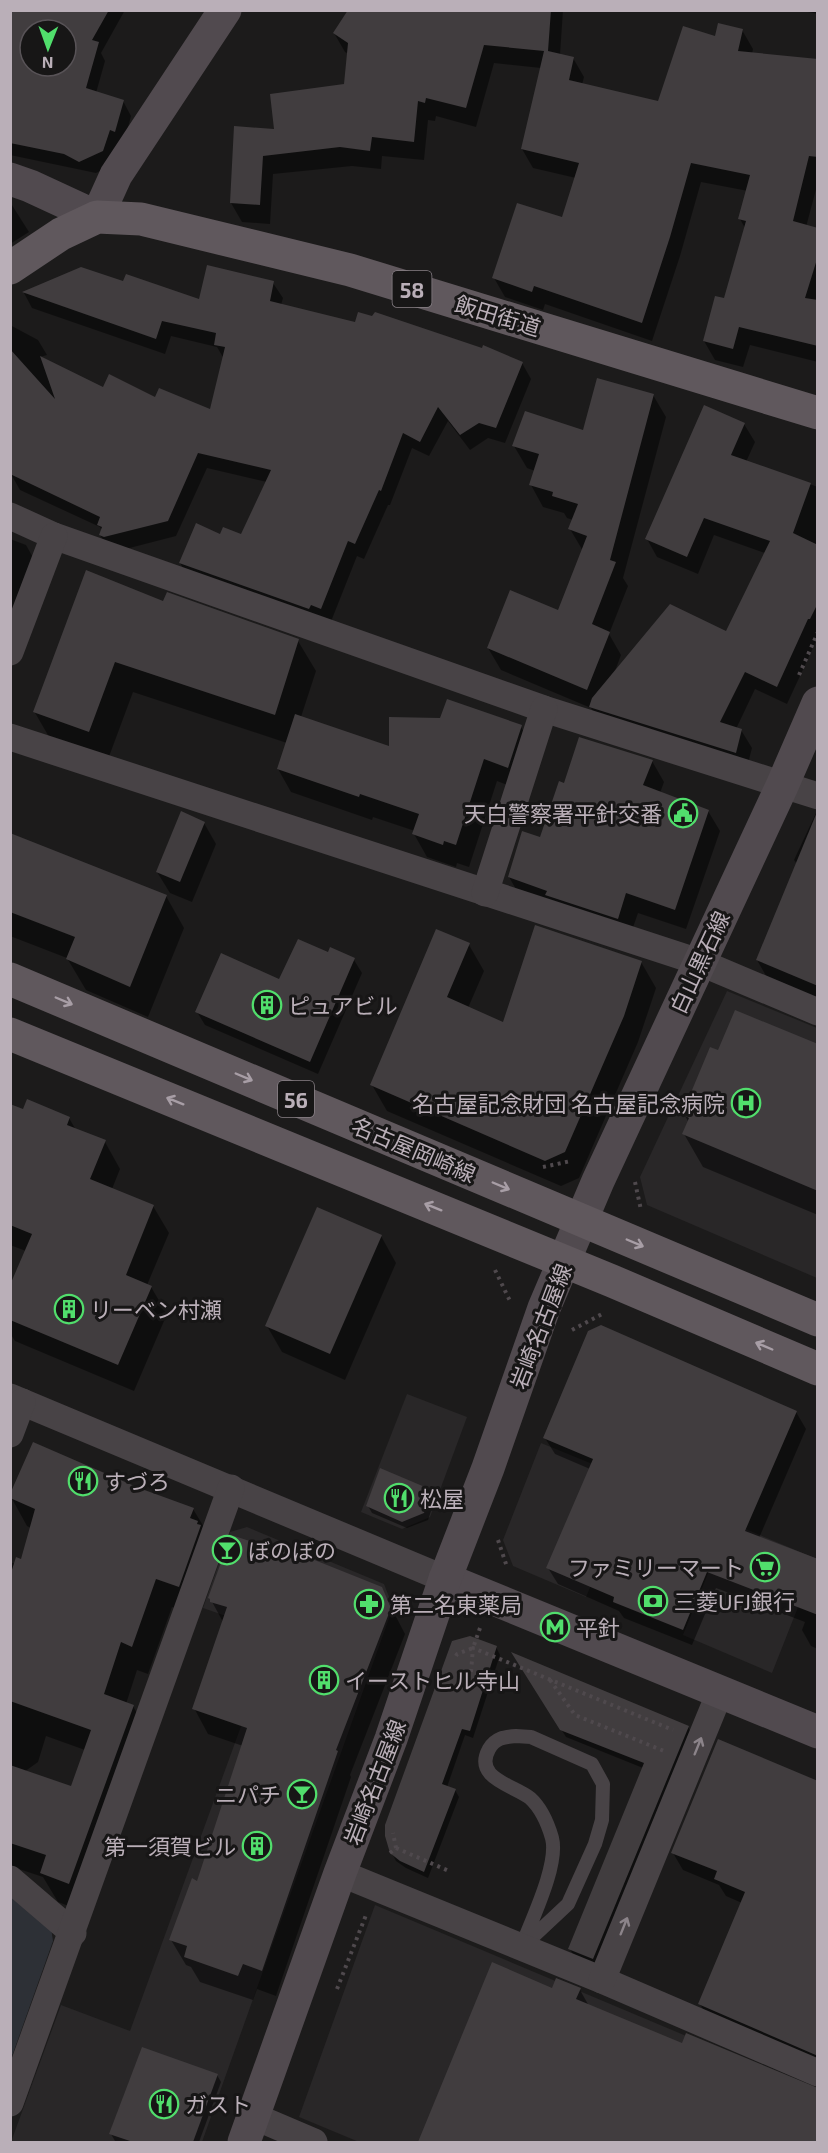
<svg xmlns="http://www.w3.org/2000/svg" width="828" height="2153" font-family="'Exo 2','Noto Sans JP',sans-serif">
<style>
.built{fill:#292728}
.green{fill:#2d3036}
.shadow{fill:#0007;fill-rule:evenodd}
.building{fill:#413d3f;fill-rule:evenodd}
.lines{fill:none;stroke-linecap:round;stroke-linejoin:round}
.path{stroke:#4f494d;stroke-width:4;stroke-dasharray:3 4.5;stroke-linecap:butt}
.lane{stroke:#484346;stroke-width:14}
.street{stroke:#484346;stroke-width:27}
.secondary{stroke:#514a4f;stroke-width:33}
.primary{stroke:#60585d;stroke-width:33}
.oneway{stroke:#a89ea6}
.oneway2{stroke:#8c848a}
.labels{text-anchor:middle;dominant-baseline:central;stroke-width:6;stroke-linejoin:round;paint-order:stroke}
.shield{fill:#171616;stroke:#898187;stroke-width:1.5}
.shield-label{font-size:21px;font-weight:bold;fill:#baafb8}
.street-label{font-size:22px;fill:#baafb8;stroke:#171616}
.poi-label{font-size:22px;fill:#baafb8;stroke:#171616;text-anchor:start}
</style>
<rect width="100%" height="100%" fill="#1c1b1b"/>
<g class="built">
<polygon points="727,991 817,1028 817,1278 647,1205 640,1177"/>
<polygon points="407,1394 467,1417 430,1517 402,1529 361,1512"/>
<polygon points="541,1443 634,1481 586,1597 513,1566 503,1540"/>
<polygon points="729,1522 817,1559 772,1673 683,1635"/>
<polygon points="247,1527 384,1584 393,1607 202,2142 11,2142 61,2005 130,2031 275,1633 203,1608 230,1532"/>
<polygon points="375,1905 817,2091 817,2142 359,2142 299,2117"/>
</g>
<polygon class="green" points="11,1893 51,1928 53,1941 11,2059"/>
<g class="shadow">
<path d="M10,10H125L101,53L105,61L96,93L123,101L131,116L123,146L111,166L96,173L10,155ZM30,30H66V66H30Z"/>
<polygon points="364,10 563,10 560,55 573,58 584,77 582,85 658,103 716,38 742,30 753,49 752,54 818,61 818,182 806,227 818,230 818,362 750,345 743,367 715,360 704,341 725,300 745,228 740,219 748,191 701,182 680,256 652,341 545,304 543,310 505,297 494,278 563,219 576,178 533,168 522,149 541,68 494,63 476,127 436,116 435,121 428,120 424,160 382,156 381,169 352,166 273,174 270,224 242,222 231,203 275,130 345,86 349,54 345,52 334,33"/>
<polygon points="806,10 818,10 818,14 808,12"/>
<polygon points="10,202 29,232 10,244"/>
<polygon points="81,269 124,283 200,301 273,283 283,298 281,305 522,363 531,379 505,443 488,438 470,450 448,421 429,456 412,448 390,505 388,505 364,559 357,556 330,624 190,579 180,563 221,536 242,536 267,482 207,468 176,536 114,552 110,551 100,535 102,531 100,527 20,490 11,474 10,466 10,325 38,340 47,355 40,357 104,389 211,411 224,359 217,347 171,336 165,354 32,308 24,293"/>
<polygon points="653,395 666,417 623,578 628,586 609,634 621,655 615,671 727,633 765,553 714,535 698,574 657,557 647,539 744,424 755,442 746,462 818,487 818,637 787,704 755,689 736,729 741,730 752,748 746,771 601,724 591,708 501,670 488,648 559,612 583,551 570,529 573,520 567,518 564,513 543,507 531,485 535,471 527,468 514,446 584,432"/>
<polygon points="10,539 26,545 39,568 20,612 10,609"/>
<polygon points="164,602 298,641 316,671 301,717 391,748 521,727 534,750 521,790 497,781 469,867 457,863 456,867 427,857 414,834 415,831 373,817 372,820 291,792 278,769 287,743 133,692 107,762 52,742 34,711"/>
<polygon points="652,761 664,782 660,793 708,811 720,831 686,929 638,913 629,939 521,898 509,877 541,839 565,785"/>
<polygon points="816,813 818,813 818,1009 776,993 757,960 797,864 794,860"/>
<polygon points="204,823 216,844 192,902 170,893 157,872"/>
<polygon points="10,834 166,896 184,928 148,1017 86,990 67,958 10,936"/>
<polygon points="469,945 484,971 468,1008 504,1024 641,962 656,988 638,1042 579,1178 561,1186 387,1111 372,1085"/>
<polygon points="331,949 354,960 362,973 318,1074 205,1025 197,1012 280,981 329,954"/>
<polygon points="818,1046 818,1215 703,1167 684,1134 689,1123 684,1114 719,1052"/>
<polygon points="10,1106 24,1111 69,1118 76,1130 105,1142 120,1169 112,1189 153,1206 169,1233 147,1285 151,1287 167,1314 134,1391 15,1341 10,1333 10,1288 26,1251 10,1245"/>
<polygon points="381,1236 396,1263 345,1380 282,1352 267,1326"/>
<polygon points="796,1412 806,1429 759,1538 818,1561 818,1649 811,1646 802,1630 805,1622 716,1588 692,1645 624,1618 619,1611 558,1584 548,1568 590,1469 555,1454 545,1438"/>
<path d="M139,1489L193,1509L210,1537L195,1615L172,1607L148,1674L137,1670L126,1704L133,1706L149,1735L85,1912L58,1902L43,1877L10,1866V1562L15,1564L22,1561L31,1528L27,1526L11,1497ZM46,1736L85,1750L72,1788L24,1772L38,1762Z"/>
<polygon points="431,1491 435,1499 428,1520 407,1528 372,1513 368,1506"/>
<polygon points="381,1588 405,1634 350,1775 351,1777 276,1996 257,1989 253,2000 200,1982 191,1967 186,1965 171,1940 198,1883 243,1746 208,1734 194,1708 223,1622 210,1598"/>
<polygon points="496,1647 500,1655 473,1738 465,1735 447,1787 455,1790 459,1797 428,1878 406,1868 396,1861 392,1853"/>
<polygon points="515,1655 688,1727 692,1734 597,1966 574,1956 570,1949 643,1768 566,1737"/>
<polygon points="818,1782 818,2068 710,2021 700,2004 742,1903 726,1896 719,1885 683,1870 673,1853"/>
<polygon points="492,1964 553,1990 580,1990 589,2006 682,2045 818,2090 818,2142 420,2142"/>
<polygon points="217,2075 221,2082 199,2142 115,2141 111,2134"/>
</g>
<g class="building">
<path d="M10,10H109L92,40L99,42L86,88L124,100L115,132L110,130L103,151L79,162L64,154L10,143ZM30,30H66V66H30Z"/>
<polygon points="348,10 551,10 548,51 574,57 569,80 658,101 683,26 715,36 718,23 743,29 738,51 818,59 818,157 809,156 793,221 818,228 818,256 805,298 818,300 818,346 739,327 733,349 703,341 715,296 724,298 746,221 738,219 750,175 691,163 670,237 642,323 534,286 532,292 492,278 517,203 562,217 579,163 521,149 544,51 484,45 466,108 426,98 425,103 418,101 414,142 372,137 370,151 340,147 263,156 260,205 230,203 234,126 274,129 270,94 344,84 348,43 333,33"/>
<polygon points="207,265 274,281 270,301 355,322 358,312 372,316 375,312 482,348 483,345 523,362 496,428 479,423 460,435 438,407 420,442 403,433 381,491 379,490 355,544 348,541 321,609 311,605 309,609 179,563 196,523 220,534 223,527 241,534 271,470 198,453 168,521 104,537 99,535 102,527 97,525 100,517 10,474 10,349 55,399 40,356 103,387 109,374 155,397 159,388 210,409 225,347 214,345 216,333 162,321 156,339 22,292 81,267 123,281 126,274 199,299"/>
<polygon points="597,378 654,394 610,560 616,562 592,624 610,632 587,690 487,648 510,590 558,610 587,536 568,529 578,504 552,496 553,492 529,485 539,454 512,446 525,411 583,430"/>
<polygon points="704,405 745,423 731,455 811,483 793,533 818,545 818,603 810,619 808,619 777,687 745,672 720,722 742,729 736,753 589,707 592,698 670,604 726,631 770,541 704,518 687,557 645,539"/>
<polygon points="86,570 163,601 167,592 299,639 275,715 115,662 89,732 33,712"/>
<polygon points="447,699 522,725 508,768 484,759 456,845 444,841 443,845 412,834 419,814 360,794 359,797 277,769 295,714 389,746 389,717 440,718"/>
<polygon points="579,737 653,760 643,785 709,810 675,910 626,893 618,919 545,895 547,891 508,877 522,831 540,837 559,781 564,783"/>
<polygon points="181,811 205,822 180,882 156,872"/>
<polygon points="817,812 818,812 818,986 756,960"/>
<polygon points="10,833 167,895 130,987 66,959 75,937 10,912"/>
<polygon points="535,925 642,961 624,1016 565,1152 545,1161 370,1085 436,929 470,943 447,997 503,1022"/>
<polygon points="298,939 328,952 330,947 355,958 310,1062 195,1012 221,953 279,979"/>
<polygon points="735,1010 818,1044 818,1191 682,1134 689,1118 682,1114 710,1047 718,1050"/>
<polygon points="27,1099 70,1117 67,1125 106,1140 90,1179 154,1205 126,1275 152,1286 118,1365 10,1320 10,1285 32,1234 10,1225 10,1104 23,1109"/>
<polygon points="317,1207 382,1235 330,1354 265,1326"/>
<polygon points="601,1325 797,1411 745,1531 818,1559 818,1615 707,1572 683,1630 613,1602 614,1597 546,1568 593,1459 543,1438 588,1331"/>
<polygon points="33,1442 139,1488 194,1508 190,1518 198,1521 197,1524 201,1525 179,1587 156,1579 132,1647 121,1642 104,1694 134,1705 69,1884 40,1873 46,1855 10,1843 10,1765 71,1786 91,1730 10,1701 10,1576 16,1557 21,1559 35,1509 10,1498 10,1494"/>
<polygon points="380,1468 432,1490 424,1513 402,1522 366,1506"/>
<polygon points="231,1535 296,1556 297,1553 382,1587 391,1608 336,1750 338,1751 262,1971 243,1964 238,1976 184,1957 187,1946 169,1940 192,1878 197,1881 247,1728 192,1709 227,1607 210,1602 210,1599 208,1598"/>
<polygon points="470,1636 497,1646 470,1731 462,1729 442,1784 456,1789 424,1872 400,1861 390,1853 385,1836 385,1825 452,1641"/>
<polygon points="511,1652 689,1726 593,1959 568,1949 644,1763 560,1730"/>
<polygon points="718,1739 818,1781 818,2056 698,2004 745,1892 714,1879 717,1871 671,1853"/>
<polygon points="492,1962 552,1988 556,1978 581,1988 576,1999 682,2043 686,2033 818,2088 818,2142 418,2142"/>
<polygon points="142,2047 218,2074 193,2142 133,2142 109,2134"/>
</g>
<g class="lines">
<g class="path">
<polyline points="799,675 818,632"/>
<polyline points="543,1167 571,1161"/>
<polyline points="635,1182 641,1210"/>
<polyline points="495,1270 510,1301"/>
<polyline points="572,1330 602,1314"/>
<polyline points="498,1540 507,1567"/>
<polyline points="456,1656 457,1654 473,1648 480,1628"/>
<polyline points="471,1672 473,1648 673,1730"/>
<polyline points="550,1680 575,1715 664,1751"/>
<polyline points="396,1848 449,1871"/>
<polyline points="390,1853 396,1848 393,1833"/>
<polyline points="337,1989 366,1915"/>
</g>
<path class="lane" d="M516,1736L531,1737L592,1764L603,1784L602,1820L595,1844L568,1904L521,1948C531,1921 559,1865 552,1838C548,1824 541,1808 530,1798C513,1785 473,1778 489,1749C495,1738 504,1737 516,1736Z"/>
<g class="street">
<polyline points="10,516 54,536 544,709 818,796"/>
<polyline points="10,652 54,536"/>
<polyline points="10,737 699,962 818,1012"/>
<polyline points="485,893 544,709"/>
<polyline points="10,1397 445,1579"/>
<polyline points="10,1434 22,1402"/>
<polyline points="340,1873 602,1980 818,2073"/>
<polyline points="10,1879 73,1933"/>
<polyline points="602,1980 720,1692"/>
<polyline points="10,2103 231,1488"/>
<polyline points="253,2116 314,2142"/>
</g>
<g class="secondary">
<polyline points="10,179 30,186 97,217 116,175 225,10"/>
<polyline points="445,1579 818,1732"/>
<polyline points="244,2142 340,1873 391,1739 445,1579 488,1468 544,1308 598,1181 782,786 818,703"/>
</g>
<g class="primary">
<polyline points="10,268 61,234 97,217 141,219 350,270 818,413"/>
<polyline points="10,979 818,1320"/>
<polyline points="10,1034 612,1281 818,1369"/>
</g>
</g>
<defs><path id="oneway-shaft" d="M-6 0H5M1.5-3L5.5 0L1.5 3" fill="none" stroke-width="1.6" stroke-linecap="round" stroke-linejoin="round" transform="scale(1.5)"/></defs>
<g class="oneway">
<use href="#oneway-shaft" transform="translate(64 1001) rotate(23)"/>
<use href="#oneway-shaft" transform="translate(244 1077) rotate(23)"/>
<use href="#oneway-shaft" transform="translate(175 1101) rotate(-158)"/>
<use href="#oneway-shaft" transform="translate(501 1186) rotate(23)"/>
<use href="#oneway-shaft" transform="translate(433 1207) rotate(-158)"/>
<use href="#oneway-shaft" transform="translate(635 1243) rotate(23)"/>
<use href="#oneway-shaft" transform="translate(764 1346) rotate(-157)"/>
</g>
<g class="oneway2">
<use href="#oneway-shaft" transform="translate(698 1746) rotate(-68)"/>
<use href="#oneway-shaft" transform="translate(624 1926) rotate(-68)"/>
</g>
<defs>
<g id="civic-ring" transform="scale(1.5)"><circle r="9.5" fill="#171616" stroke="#51de6c" stroke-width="1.5"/><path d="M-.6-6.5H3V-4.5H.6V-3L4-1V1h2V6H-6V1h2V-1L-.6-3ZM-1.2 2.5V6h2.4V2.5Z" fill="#51de6c"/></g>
<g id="building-ring" transform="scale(1.5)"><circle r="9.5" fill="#171616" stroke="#51de6c" stroke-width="1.5"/><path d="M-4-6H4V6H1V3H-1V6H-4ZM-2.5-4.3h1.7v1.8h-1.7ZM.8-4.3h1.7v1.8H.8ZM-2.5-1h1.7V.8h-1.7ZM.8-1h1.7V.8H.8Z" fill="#51de6c"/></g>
<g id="hospital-ring" transform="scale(1.5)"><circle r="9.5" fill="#171616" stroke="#51de6c" stroke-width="1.5"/><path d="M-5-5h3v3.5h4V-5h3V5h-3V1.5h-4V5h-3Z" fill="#51de6c"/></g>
<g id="restaurant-ring" transform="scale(1.5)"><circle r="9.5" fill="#171616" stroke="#51de6c" stroke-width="1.5"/><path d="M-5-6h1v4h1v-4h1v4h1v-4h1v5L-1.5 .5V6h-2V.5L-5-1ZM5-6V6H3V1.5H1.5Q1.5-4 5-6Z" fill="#51de6c"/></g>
<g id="bar-ring" transform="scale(1.5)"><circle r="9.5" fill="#171616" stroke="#51de6c" stroke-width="1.5"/><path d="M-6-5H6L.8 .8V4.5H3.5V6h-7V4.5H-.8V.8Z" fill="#51de6c"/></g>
<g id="supermarket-ring" transform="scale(1.5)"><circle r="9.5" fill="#171616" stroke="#51de6c" stroke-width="1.5"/><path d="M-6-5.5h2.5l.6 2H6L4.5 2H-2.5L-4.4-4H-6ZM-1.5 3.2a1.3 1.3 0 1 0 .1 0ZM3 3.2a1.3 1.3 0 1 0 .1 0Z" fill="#51de6c"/></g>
<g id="bank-ring" transform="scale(1.5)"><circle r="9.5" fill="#171616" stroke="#51de6c" stroke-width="1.5"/><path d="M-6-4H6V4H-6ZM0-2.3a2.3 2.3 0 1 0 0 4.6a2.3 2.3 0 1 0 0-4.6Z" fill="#51de6c"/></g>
<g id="pharmacy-ring" transform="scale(1.5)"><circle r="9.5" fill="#171616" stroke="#51de6c" stroke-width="1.5"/><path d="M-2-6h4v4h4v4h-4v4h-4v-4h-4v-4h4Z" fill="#51de6c"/></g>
<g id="metro-ring" transform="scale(1.5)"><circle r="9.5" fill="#171616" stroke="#51de6c" stroke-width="1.5"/><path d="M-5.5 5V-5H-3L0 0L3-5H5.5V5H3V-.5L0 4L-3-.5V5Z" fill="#51de6c"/></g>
</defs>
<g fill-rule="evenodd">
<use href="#civic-ring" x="683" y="813"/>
<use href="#building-ring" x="267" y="1005"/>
<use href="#hospital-ring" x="746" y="1103"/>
<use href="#building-ring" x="69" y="1309"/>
<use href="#restaurant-ring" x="83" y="1481"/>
<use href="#restaurant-ring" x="399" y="1498"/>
<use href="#bar-ring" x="227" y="1550"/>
<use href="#supermarket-ring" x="765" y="1567"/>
<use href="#bank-ring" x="653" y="1601"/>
<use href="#pharmacy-ring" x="369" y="1604"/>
<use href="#metro-ring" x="555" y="1627"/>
<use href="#building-ring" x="324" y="1680"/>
<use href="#bar-ring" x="302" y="1794"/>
<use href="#building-ring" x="257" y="1846"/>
<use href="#restaurant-ring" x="164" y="2104"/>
</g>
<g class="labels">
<g class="shield">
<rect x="392.5" y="271" width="39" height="36" rx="4.5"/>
<rect x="278" y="1081" width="36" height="36" rx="4.5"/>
</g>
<g class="shield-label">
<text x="412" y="289">58</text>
<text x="296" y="1099">56</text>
</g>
<g class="street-label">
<text transform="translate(498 315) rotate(17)">飯田街道</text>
<text transform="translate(699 962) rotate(-65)">白山黒石線</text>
<text transform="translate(414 1149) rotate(23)">名古屋岡崎線</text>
<text transform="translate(540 1326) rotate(-69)">岩崎名古屋線</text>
<text transform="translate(374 1782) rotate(-69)">岩崎名古屋線</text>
</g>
<g class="poi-label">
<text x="662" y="813" text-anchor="end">天白警察署平針交番</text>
<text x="288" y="1005">ピュアビル</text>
<text x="725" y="1103" text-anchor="end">名古屋記念財団 名古屋記念病院</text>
<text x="90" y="1309">リーベン村瀬</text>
<text x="104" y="1481">すづろ</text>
<text x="420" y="1498">松屋</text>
<text x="248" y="1550">ぼのぼの</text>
<text x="744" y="1567" text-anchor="end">ファミリーマート</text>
<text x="674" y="1601">三菱UFJ銀行</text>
<text x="390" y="1604">第二名東薬局</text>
<text x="576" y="1627">平針</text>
<text x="345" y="1680">イーストヒル寺山</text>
<text x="281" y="1794" text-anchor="end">ニパチ</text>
<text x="236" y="1846" text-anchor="end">第一須賀ビル</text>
<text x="185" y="2104">ガスト</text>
</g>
</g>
<rect width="828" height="2153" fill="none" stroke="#baafb8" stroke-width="24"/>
<g transform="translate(48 48) rotate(181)"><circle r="28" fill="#171616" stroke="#585357" stroke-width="1.5"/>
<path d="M0-4.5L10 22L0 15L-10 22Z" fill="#51de6c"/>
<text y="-9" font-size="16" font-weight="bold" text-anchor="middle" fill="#baafb8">N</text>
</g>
</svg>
